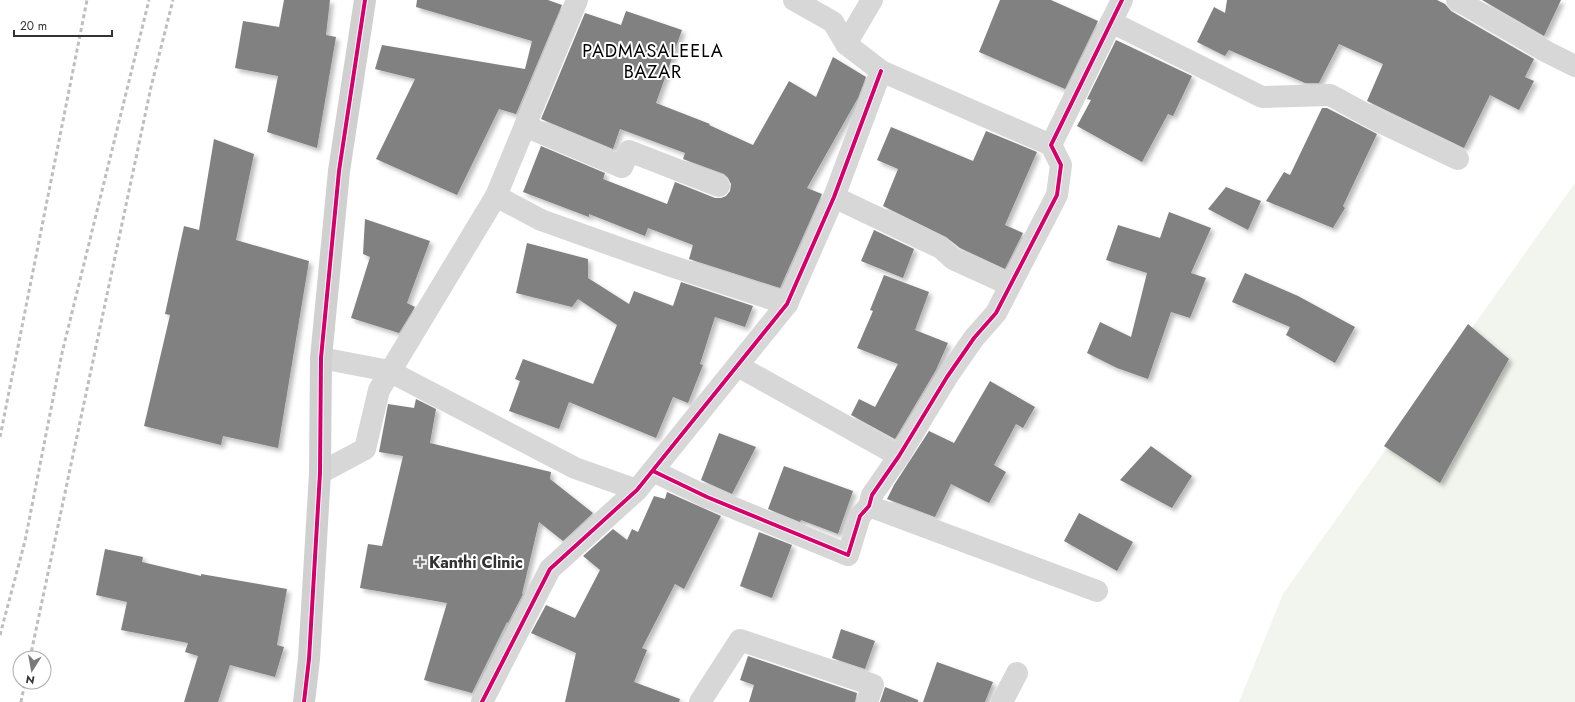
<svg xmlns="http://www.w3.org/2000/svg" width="1575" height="702" font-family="Jost,sans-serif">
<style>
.green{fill:#f1f5ed}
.building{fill:#818181;filter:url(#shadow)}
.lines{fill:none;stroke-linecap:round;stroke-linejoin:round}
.street{stroke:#d7d7d7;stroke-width:22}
.secondary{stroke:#d0d0d0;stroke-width:22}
.rail{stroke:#bebebe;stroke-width:3;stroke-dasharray:4 3;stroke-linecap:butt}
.cycleway-casing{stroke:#fff;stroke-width:6}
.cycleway{stroke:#d6006c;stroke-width:4}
.poi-dot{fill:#7a7a7a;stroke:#fff;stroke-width:1.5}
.labels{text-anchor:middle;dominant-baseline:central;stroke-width:4;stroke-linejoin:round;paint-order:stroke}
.poi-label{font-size:16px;font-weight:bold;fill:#333;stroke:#fff;text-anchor:start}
.quarter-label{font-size:18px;letter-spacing:1px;fill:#000;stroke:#fff}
</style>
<defs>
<filter id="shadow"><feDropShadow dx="3.5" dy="3.5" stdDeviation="2" flood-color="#0004"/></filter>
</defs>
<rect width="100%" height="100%" fill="#fff"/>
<polygon class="green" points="1575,183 1575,702 1239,702 1283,594"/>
<g class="building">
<polygon points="284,0 330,0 326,35 336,37 317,148 267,132 278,76 235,68 243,21 279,27"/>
<polygon points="417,0 548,0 562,5 516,114 499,109 457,195 376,159 415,79 375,69 382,45 525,69 532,41 416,7"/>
<polygon points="1000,0 1051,0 1098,21 1065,89 979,52"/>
<polygon points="1227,0 1437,0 1445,4 1451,11 1534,59 1525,77 1534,81 1519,110 1490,95 1464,148 1367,101 1383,64 1339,44 1319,83 1305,83 1229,50 1225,56 1197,42 1214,7 1225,13"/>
<polygon points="1482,0 1561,0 1544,36"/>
<polygon points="626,11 682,30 656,103 710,124 709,125 753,145 789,81 816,97 833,57 866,77 858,98 807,188 822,194 780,288 689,259 693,245 648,228 645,236 589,214 589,217 523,192 541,146 605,173 603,179 667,204 675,182 715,198 721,198 726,196 730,191 731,184 728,178 724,174 683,159 685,153 620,129 613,149 541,119 585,13 621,25"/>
<polygon points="1116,40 1192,76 1173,116 1168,114 1142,162 1077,126 1091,100 1087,99"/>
<polygon points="1322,108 1327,108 1377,134 1343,206 1345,208 1333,228 1266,201 1284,172 1290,175"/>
<polygon points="891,127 973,161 986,131 1037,152 1005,225 1023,233 1005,269 960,248 946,237 883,206 898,169 877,160"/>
<polygon points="214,139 254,154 236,240 309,261 278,448 223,436 221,445 144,426 170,315 165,314 184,226 199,230"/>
<polygon points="1226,187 1261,201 1248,230 1208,209"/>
<polygon points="1169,212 1211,228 1191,273 1206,278 1190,318 1171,312 1148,379 1117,368 1087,353 1100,322 1131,337 1147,273 1106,260 1118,225 1160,238"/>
<polygon points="365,219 430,241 407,303 415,307 399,333 351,318 370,257 363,254"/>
<polygon points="874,230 914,249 903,278 861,261"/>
<polygon points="527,243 588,259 588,278 629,304 634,291 673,306 681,282 753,306 745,327 715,317 700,364 703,365 688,403 673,397 656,438 569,402 559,429 509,411 520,381 515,379 523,359 593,384 617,325 578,299 572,307 516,293"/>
<polygon points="1245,273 1298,296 1355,327 1335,363 1286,335 1290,327 1232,302"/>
<polygon points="884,275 929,292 915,330 948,343 936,370 895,439 851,415 859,399 875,407 898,364 857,348 873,311 870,310"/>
<polygon points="1468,324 1509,359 1440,483 1384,446"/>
<polygon points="990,381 1035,407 1023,428 1016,424 994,465 1006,472 989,503 951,484 935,517 887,499 894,485 929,431 954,443"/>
<polygon points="416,399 436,409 430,443 551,472 550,479 593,513 563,541 539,522 522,594 523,594 508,623 507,622 472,693 424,680 447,603 360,588 368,544 382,546 403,456 379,452 388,404 414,408"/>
<polygon points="719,433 756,447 732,494 701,480"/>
<polygon points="1151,446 1192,476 1172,508 1120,480"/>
<polygon points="784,466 853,491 838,534 801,520 800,522 768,509"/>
<polygon points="667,492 721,516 684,589 675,584 642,648 647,650 634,682 680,699 679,702 565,702 576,653 531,633 546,605 575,618 600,570 583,556 613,529 627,540 632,529 638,532 654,496 665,499"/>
<polygon points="1079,513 1133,542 1117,571 1064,541"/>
<polygon points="759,532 792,545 772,598 740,586"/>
<polygon points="105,549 143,557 142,562 201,576 201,574 287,589 277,645 284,647 275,677 230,665 218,702 184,702 198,656 185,652 188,643 121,630 127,602 96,595"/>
<polygon points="841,629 875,641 865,669 832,658"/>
<polygon points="748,656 857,693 855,702 749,702 754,685 740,680"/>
<polygon points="937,662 993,682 985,702 923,702"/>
<polygon points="885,687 918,700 918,702 880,702"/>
</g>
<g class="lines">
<g class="street">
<polyline points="794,0 833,22 846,44 881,71 1051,145"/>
<polyline points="1457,0 1547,52 1575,66"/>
<polyline points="1111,22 1262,97 1330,95 1378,121 1458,159"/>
<polyline points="846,44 872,0"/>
<polyline points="525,126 622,167 629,151 719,186"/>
<polyline points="496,196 541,220 665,264 787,304"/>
<polyline points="834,197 941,248 953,259 1010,285"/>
<polyline points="321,358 389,371 575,468 637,490"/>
<polyline points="738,366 899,456"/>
<polyline points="653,471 707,497 848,555 860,516 869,506 872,495 899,456 947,377 974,338 996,313 1057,195 1061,165 1051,145 1122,0"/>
<polyline points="320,473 365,449 379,390 496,196 577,0"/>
<polyline points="869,506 1097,591"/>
<polyline points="482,702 550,569 637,490 787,304 834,197 881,71"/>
<polyline points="700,702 740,640 873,685 867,702"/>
<polyline points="1002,702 1017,673"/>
</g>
<polyline class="secondary" points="304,702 309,659 320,473 321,358 339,171 365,0"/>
<g class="rail">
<polyline points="0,437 87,0"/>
<polyline points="0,635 25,541 62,353 149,0"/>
<polyline points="30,658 151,87 173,0"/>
<polyline points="21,702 25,682"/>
</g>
<g class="cycleway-casing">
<g id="cycleway">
<polyline points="653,471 707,497 848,555 860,516 869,506 872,495 899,456 947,377 974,338 996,313 1057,195 1061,165 1051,145 1122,0"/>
<polyline points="304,702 309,659 320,473 321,358 339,171 365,0"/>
<polyline points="482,702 550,569 637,490 787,304 834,197 881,71"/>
</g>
</g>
<use href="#cycleway" class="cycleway"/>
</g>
<path class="poi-dot" d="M418 556h4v4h4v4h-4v4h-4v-4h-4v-4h4z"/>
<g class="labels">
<g class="poi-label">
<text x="429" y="562">Kanthi Clinic</text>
</g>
<g class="quarter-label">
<text x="653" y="51">PADMASALEELA<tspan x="653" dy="21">BAZAR</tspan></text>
</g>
</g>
<g transform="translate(32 670) rotate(191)"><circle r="19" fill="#ffffff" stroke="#adadad"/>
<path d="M0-3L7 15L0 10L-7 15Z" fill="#7a7a7a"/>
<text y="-6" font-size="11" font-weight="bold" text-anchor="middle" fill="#333333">N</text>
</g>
<path d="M14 30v6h98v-6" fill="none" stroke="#333333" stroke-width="2"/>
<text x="20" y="30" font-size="12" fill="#333333" stroke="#ffffff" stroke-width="3" paint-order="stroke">20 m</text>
</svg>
